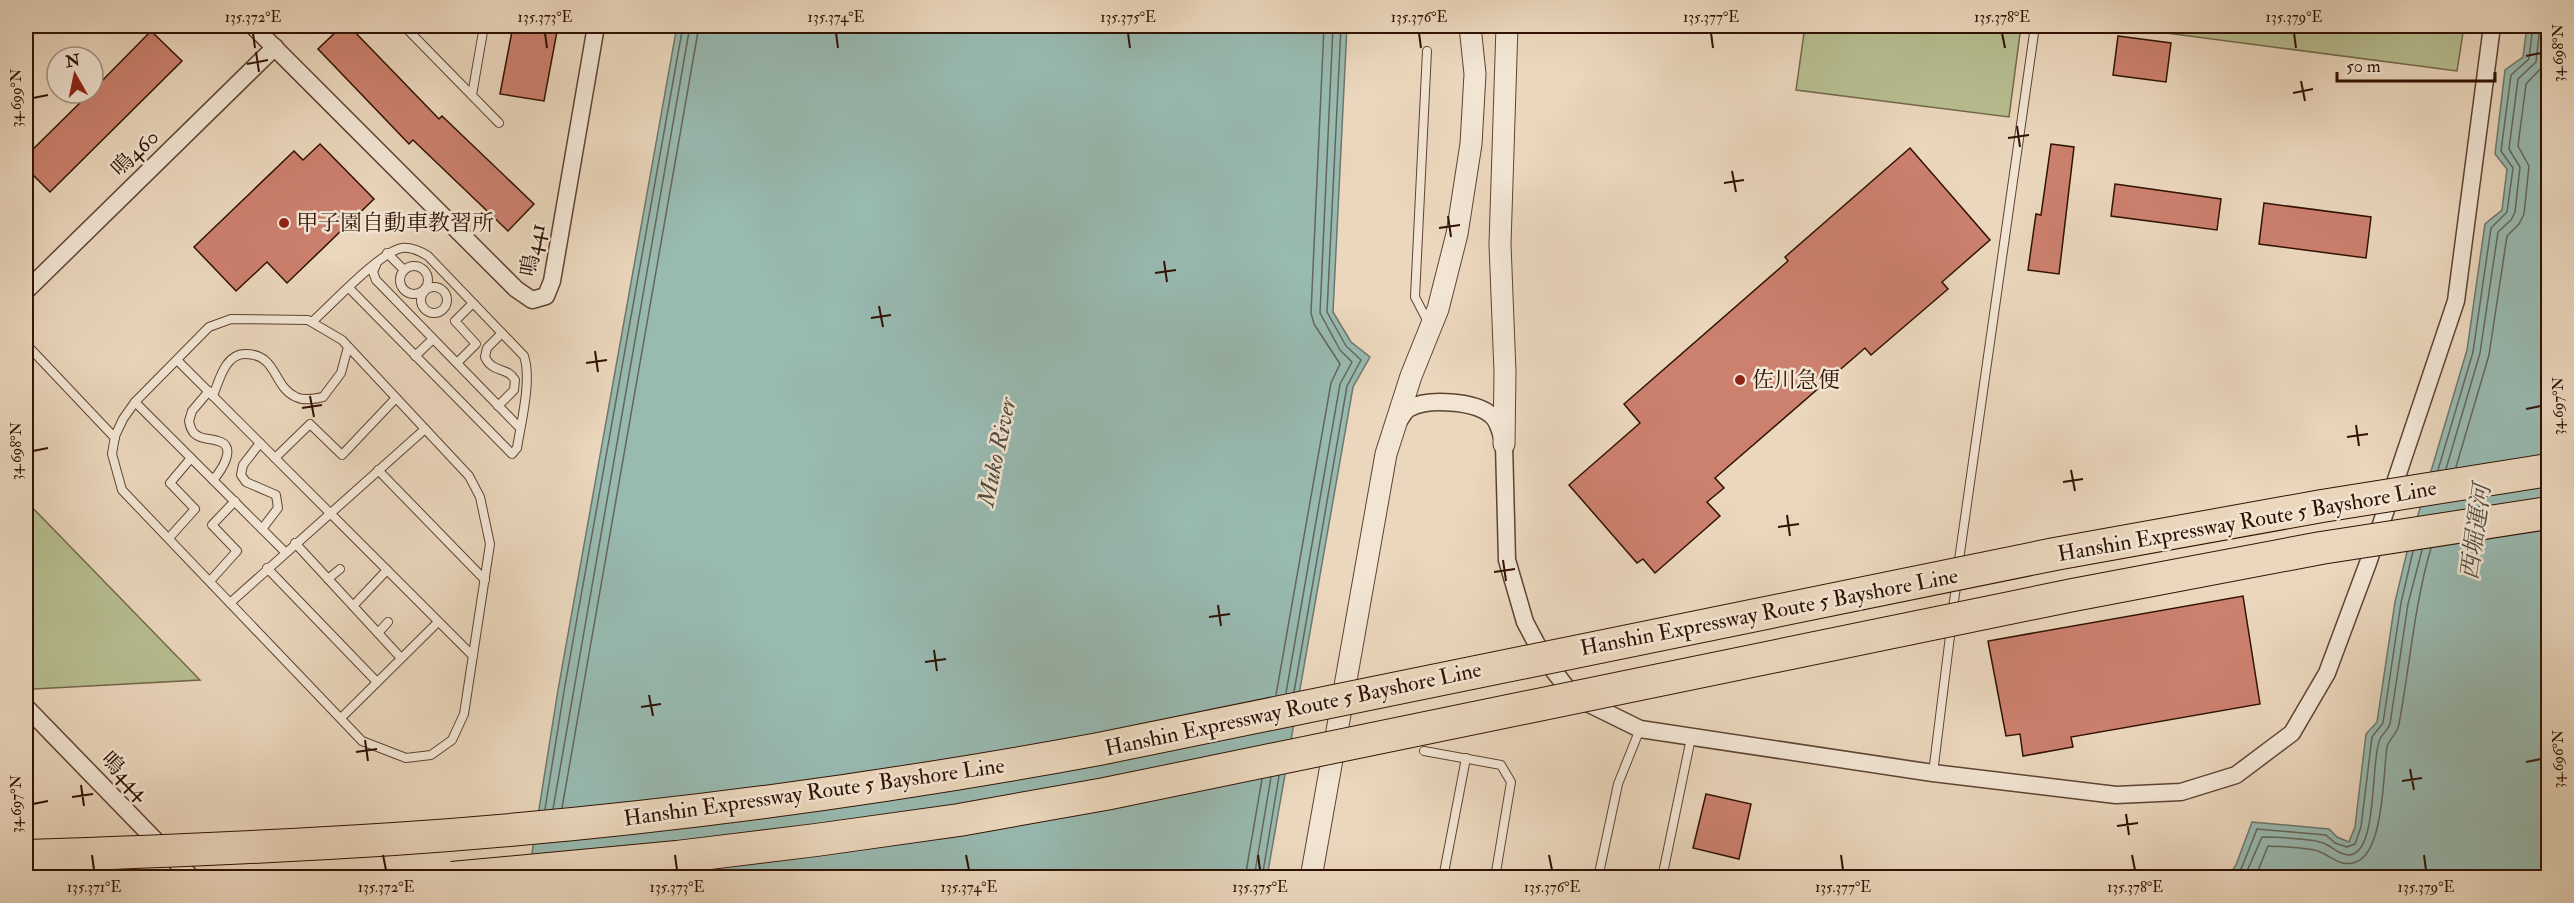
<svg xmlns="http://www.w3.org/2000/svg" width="2574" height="903" font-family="'IM FELL Double Pica','Noto Serif JP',serif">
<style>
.green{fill:#b7be91;stroke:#74684a;stroke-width:1.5}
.water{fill:#98bab1;stroke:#6e776b;stroke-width:1.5}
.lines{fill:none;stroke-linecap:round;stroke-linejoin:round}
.shore{stroke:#64665a;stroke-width:1.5}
.building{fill:#cc806e;stroke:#301203;stroke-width:1.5}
.service-casing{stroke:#5f4332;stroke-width:10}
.minor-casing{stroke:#5f4332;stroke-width:19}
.tertiary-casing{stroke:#5f4332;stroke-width:23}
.service{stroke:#f2e5d4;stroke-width:8}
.minor{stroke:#f2e5d4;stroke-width:16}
.tertiary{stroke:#f2e5d4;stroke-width:21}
.motorway-bridge-casing{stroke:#301203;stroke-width:34;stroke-linecap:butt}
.motorway-bridge{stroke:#ebd7bd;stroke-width:32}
.ticks{fill:none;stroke:#301203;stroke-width:2}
.poi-dot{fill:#8f2418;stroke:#f2e5d4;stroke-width:2}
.labels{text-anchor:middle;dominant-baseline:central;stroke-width:5;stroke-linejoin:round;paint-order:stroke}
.street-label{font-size:22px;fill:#301203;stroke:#f2e5d4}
.poi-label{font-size:22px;fill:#301203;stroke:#f2e5d4;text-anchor:start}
.water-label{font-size:24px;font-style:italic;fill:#544d40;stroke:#f2e5d4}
.neatline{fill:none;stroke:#301203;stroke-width:2}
.ticks-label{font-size:15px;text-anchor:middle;fill:#301203}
</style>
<rect width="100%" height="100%" fill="#ebd7bd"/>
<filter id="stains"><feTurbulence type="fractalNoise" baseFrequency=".00333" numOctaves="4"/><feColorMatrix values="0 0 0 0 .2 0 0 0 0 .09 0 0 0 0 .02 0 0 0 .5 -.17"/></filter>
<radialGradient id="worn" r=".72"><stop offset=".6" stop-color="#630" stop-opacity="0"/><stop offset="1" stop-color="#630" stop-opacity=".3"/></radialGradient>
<g class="green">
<polygon points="1805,26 2021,26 2009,117 1796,90"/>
<polygon points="2113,26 2464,26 2457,71"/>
<polygon points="26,501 200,680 34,689 26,680"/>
</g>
<g class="water">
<polygon points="677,26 1347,26 1333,312 1351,342 1370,357 1353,387 1267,877 528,878 558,690"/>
<polygon points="2527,26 2548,26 2548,877 2227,878 2236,865 2252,822 2329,829 2337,837 2349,842 2355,827 2366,734 2377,722 2395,602 2407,552 2467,350 2485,224 2502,210 2507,169 2495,154 2505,70 2523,57"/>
</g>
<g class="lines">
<g class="shore">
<polyline points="2456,467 2489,355 2507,236 2519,224 2524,214 2529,166 2518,146 2526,84 2544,65 2548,35"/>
<polyline points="2446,469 2480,353 2498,232 2511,220 2515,212 2520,167 2509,149 2518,79 2536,62 2540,26"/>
<polyline points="2438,470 2473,352 2491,228 2507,212 2513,168 2501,151 2511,75 2529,59 2533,26"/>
<polyline points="1294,692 1347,386 1361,360 1346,346 1327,312 1341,26"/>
<polyline points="1286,693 1340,384 1352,362 1340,350 1320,313 1333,26"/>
<polyline points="1276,695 1331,383 1340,364 1314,324 1311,313 1324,26"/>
<polyline points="562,808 699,26"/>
<polyline points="545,809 564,691 683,26"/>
<polyline points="553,809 690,26"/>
<polyline points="1245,878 1262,779"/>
<polyline points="1254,878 1271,777"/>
<polyline points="1262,878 1279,776"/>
<polyline points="2234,878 2242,867 2257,829 2326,835 2335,843 2347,847 2355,844 2361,827 2372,737 2383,723 2401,603 2413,551"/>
<path d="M2244,878L2262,837C2273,837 2315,839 2323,843C2332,846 2337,854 2348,855C2379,856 2370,759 2380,739C2382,734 2388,730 2390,724L2408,604L2422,550"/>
<path d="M2255,878L2268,846C2282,847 2306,847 2318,851C2331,856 2341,868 2356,862C2384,852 2383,774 2387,747C2389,739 2398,733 2399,724C2410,665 2414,606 2431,548"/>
</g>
</g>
<g class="building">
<polygon points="342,26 349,26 439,119 442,116 534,204 508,231 413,140 409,144 318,49"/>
<polygon points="513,26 558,26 544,101 500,94"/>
<polygon points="151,31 182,61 50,192 26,168 26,156 90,93 93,93 93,90"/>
<polygon points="2118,36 2171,43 2166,82 2113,75"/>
<polygon points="320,144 374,199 287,283 267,262 236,291 194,247 294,151 303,160"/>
<polygon points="2051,144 2074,147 2059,274 2028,270 2036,214 2041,215"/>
<polygon points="1910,148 1990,240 1942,282 1948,289 1871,355 1865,348 1715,478 1724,488 1707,502 1720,516 1655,573 1643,559 1637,563 1569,485 1640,423 1624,404 1788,261 1785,257"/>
<polygon points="2115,184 2221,199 2217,230 2111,216"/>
<polygon points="2264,203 2371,217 2366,258 2259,244"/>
<polygon points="2243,596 2260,704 2071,737 2073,747 2023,756 2020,734 2006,736 1988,641"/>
<polygon points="1706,794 1751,804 1739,859 1693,848"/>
</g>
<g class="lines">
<g class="service-casing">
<g id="service">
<polyline points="404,26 499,123"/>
<polyline points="1427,51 1415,297 1429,324"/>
<polyline points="472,95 484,26"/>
<polyline points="387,253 404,270"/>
<polyline points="376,265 373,272 376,280 520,428"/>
<circle cx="414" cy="280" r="14"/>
<circle cx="434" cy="300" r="13"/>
<polygon points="231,319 308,320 342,340 469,476 480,497 490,544 464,714 452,740 431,755 406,758 362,741 122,490 112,454 115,436 123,419 135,402 209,327"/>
<path d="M312,322C330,306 381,251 402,248C412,247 420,251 428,256L524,356C532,380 521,423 517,448L512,454L349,288"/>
<polyline points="26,344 115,438"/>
<polyline points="415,356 433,339"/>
<polyline points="177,360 473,656"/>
<polyline points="457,363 476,344 455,321 473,303"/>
<path d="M209,391L192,411L189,421C190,426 191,431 195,434C202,440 209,438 218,441C238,446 221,471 213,480"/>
<path d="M213,396C219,381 225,354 245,354C278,354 272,386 296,397C304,401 314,399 323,397L341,373L348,347"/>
<polyline points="135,402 285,552"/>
<path d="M498,406L514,390L515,380C507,366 493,374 485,357L487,348L502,333"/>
<polyline points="260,443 243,465 241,475 246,482 276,495 278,508 262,529"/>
<polyline points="275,458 310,424 342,455 396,398"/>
<polyline points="378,470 485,580"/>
<polyline points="169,538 195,509 170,483 191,458"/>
<polyline points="295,543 401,658"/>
<polyline points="1958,567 2035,26"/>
<polyline points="267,568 377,682"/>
<polyline points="328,579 340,569"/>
<polyline points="210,581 237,551 212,525 235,501"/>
<polyline points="230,603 425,429"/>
<polyline points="353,606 387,570"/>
<polyline points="1952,615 1957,580"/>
<polyline points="378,633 388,622"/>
<polyline points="341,718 438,622"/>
<polyline points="1424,751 1501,765 1511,782 1495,878"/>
<polyline points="1933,773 1951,628"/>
<polyline points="1443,878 1466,758"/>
<polyline points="1598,878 1618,784 1640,729"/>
<polyline points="1662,878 1691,738"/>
</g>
</g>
<g class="minor-casing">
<g id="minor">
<polyline points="253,26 516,289 532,300 546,296 552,281 596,26"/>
<polyline points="26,291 275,47"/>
<path d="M1398,422C1402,417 1405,410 1410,408C1428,398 1475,401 1491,415C1499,421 1501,435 1504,444L1507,560L1525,622L1544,658L1573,696L1640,729L1933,773L2116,795L2181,792L2236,775L2292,733L2327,673L2368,563L2456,301L2492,26"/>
<polyline points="26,707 192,878"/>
</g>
</g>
<g class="tertiary-casing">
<g id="tertiary">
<polyline points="1504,444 1505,372 1500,244 1507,26"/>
<polyline points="1311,878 1386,454 1411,376 1438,309 1457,234 1471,144 1475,74 1470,26"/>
</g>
</g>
<use href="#service" class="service"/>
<use href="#minor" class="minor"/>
<use href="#tertiary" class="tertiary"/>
<g class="motorway-bridge-casing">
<g id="motorway-bridge">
<path d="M26,856C148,852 271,847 394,839C630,823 866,792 1099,749L2055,554L2322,506L2548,470"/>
<polyline points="452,878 677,857 816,840 959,820 1105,794 2073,595 2321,548 2548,513"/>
</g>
</g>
<use href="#motorway-bridge" class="motorway-bridge"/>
</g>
<path class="ticks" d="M253,33L255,48M545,33L547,48M836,33L838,48M1128,33L1130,48M1419,33L1421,48M1711,33L1713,48M2002,33L2005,48M2294,33L2296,48M256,52L259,72M2526,56L2541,53M247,64L268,60M2301,81L2305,101M2293,93L2313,89M33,98L48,95M2017,126L2020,147M2008,138L2029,135M1732,171L1736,192M1724,183L1744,180M1448,216L1451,237M1439,228L1460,225M1164,261L1167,282M1155,273L1176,270M879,306L883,327M871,318L891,315M595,351L598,372M586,363L607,360M310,396L314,417M302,408L322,405M2526,409L2541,406M2356,425L2359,446M2347,437L2368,434M33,451L48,448M2071,470L2075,491M2063,482L2083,479M1787,515L1790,536M1778,527L1799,524M1503,560L1506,581M1494,572L1515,569M1218,605L1221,626M1209,617L1230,614M934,650L937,671M925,662L946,659M649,695L653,716M641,707L661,704M365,740L368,761M356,752L377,749M2526,762L2541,759M2410,769L2414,790M2402,781L2422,778M81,785L84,806M72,797L93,794M33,804L48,801M2126,814L2129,835M2117,826L2138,823M92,855L94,870M383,855L386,870M675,855L677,870M966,855L969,870M1258,855L1260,870M1549,855L1552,870M1841,855L1843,870M2132,855L2135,870M2424,855L2426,870"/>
<g class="poi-dot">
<circle cx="284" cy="223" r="6"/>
<circle cx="1740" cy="380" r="6"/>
</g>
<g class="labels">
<g class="street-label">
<text transform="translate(135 153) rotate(-44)">鳴460</text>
<text transform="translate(533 250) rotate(-79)">鳴441</text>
<text transform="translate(2247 521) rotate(-10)">Hanshin Expressway Route 5 Bayshore Line</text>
<text transform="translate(1769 612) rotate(-11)">Hanshin Expressway Route 5 Bayshore Line</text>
<text transform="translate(1293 709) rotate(-12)">Hanshin Expressway Route 5 Bayshore Line</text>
<text transform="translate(125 776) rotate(46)">鳴444</text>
<text transform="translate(814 792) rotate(-8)">Hanshin Expressway Route 5 Bayshore Line</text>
</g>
<g class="poi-label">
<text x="296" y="223">甲子園自動車教習所</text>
<text x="1752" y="380">佐川急便</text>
</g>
<g class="water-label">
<text transform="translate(997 452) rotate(-78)">Muko River</text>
<text transform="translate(2476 532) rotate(-82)">西堀運河</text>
</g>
</g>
<rect width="2574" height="903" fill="none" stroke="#ebd7bd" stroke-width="66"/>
<g transform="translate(75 75) rotate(351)"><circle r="28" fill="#f2e5d4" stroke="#a49180" stroke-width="1.5"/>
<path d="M0-4.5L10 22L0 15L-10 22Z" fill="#8f2418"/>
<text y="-9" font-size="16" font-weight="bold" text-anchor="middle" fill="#301203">N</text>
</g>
<path d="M2337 72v9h158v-9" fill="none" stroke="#301203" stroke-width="3"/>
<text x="2346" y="72" font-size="18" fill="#301203" stroke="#f2e5d4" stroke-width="4.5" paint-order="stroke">50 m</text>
<rect x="33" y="33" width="2508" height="837" class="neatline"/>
<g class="ticks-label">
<text x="253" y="22">135.372°E</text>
<text x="545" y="22">135.373°E</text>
<text x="836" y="22">135.374°E</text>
<text x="1128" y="22">135.375°E</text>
<text x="1419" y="22">135.376°E</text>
<text x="1711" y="22">135.377°E</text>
<text x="2002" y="22">135.378°E</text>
<text x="2294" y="22">135.379°E</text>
<text transform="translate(2558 53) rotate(-90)" y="5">34.698°N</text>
<text transform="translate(16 98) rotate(-90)" y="5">34.699°N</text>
<text transform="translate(2558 406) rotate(-90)" y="5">34.697°N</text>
<text transform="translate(16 451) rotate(-90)" y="5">34.698°N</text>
<text transform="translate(2558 759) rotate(-90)" y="5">34.696°N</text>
<text transform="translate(16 804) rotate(-90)" y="5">34.697°N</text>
<text x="94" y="892">135.371°E</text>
<text x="386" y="892">135.372°E</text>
<text x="677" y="892">135.373°E</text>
<text x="969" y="892">135.374°E</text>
<text x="1260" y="892">135.375°E</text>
<text x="1552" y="892">135.376°E</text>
<text x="1843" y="892">135.377°E</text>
<text x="2135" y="892">135.378°E</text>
<text x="2426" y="892">135.379°E</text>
</g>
<rect width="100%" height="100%" filter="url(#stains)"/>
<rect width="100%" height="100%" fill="url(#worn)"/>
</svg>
